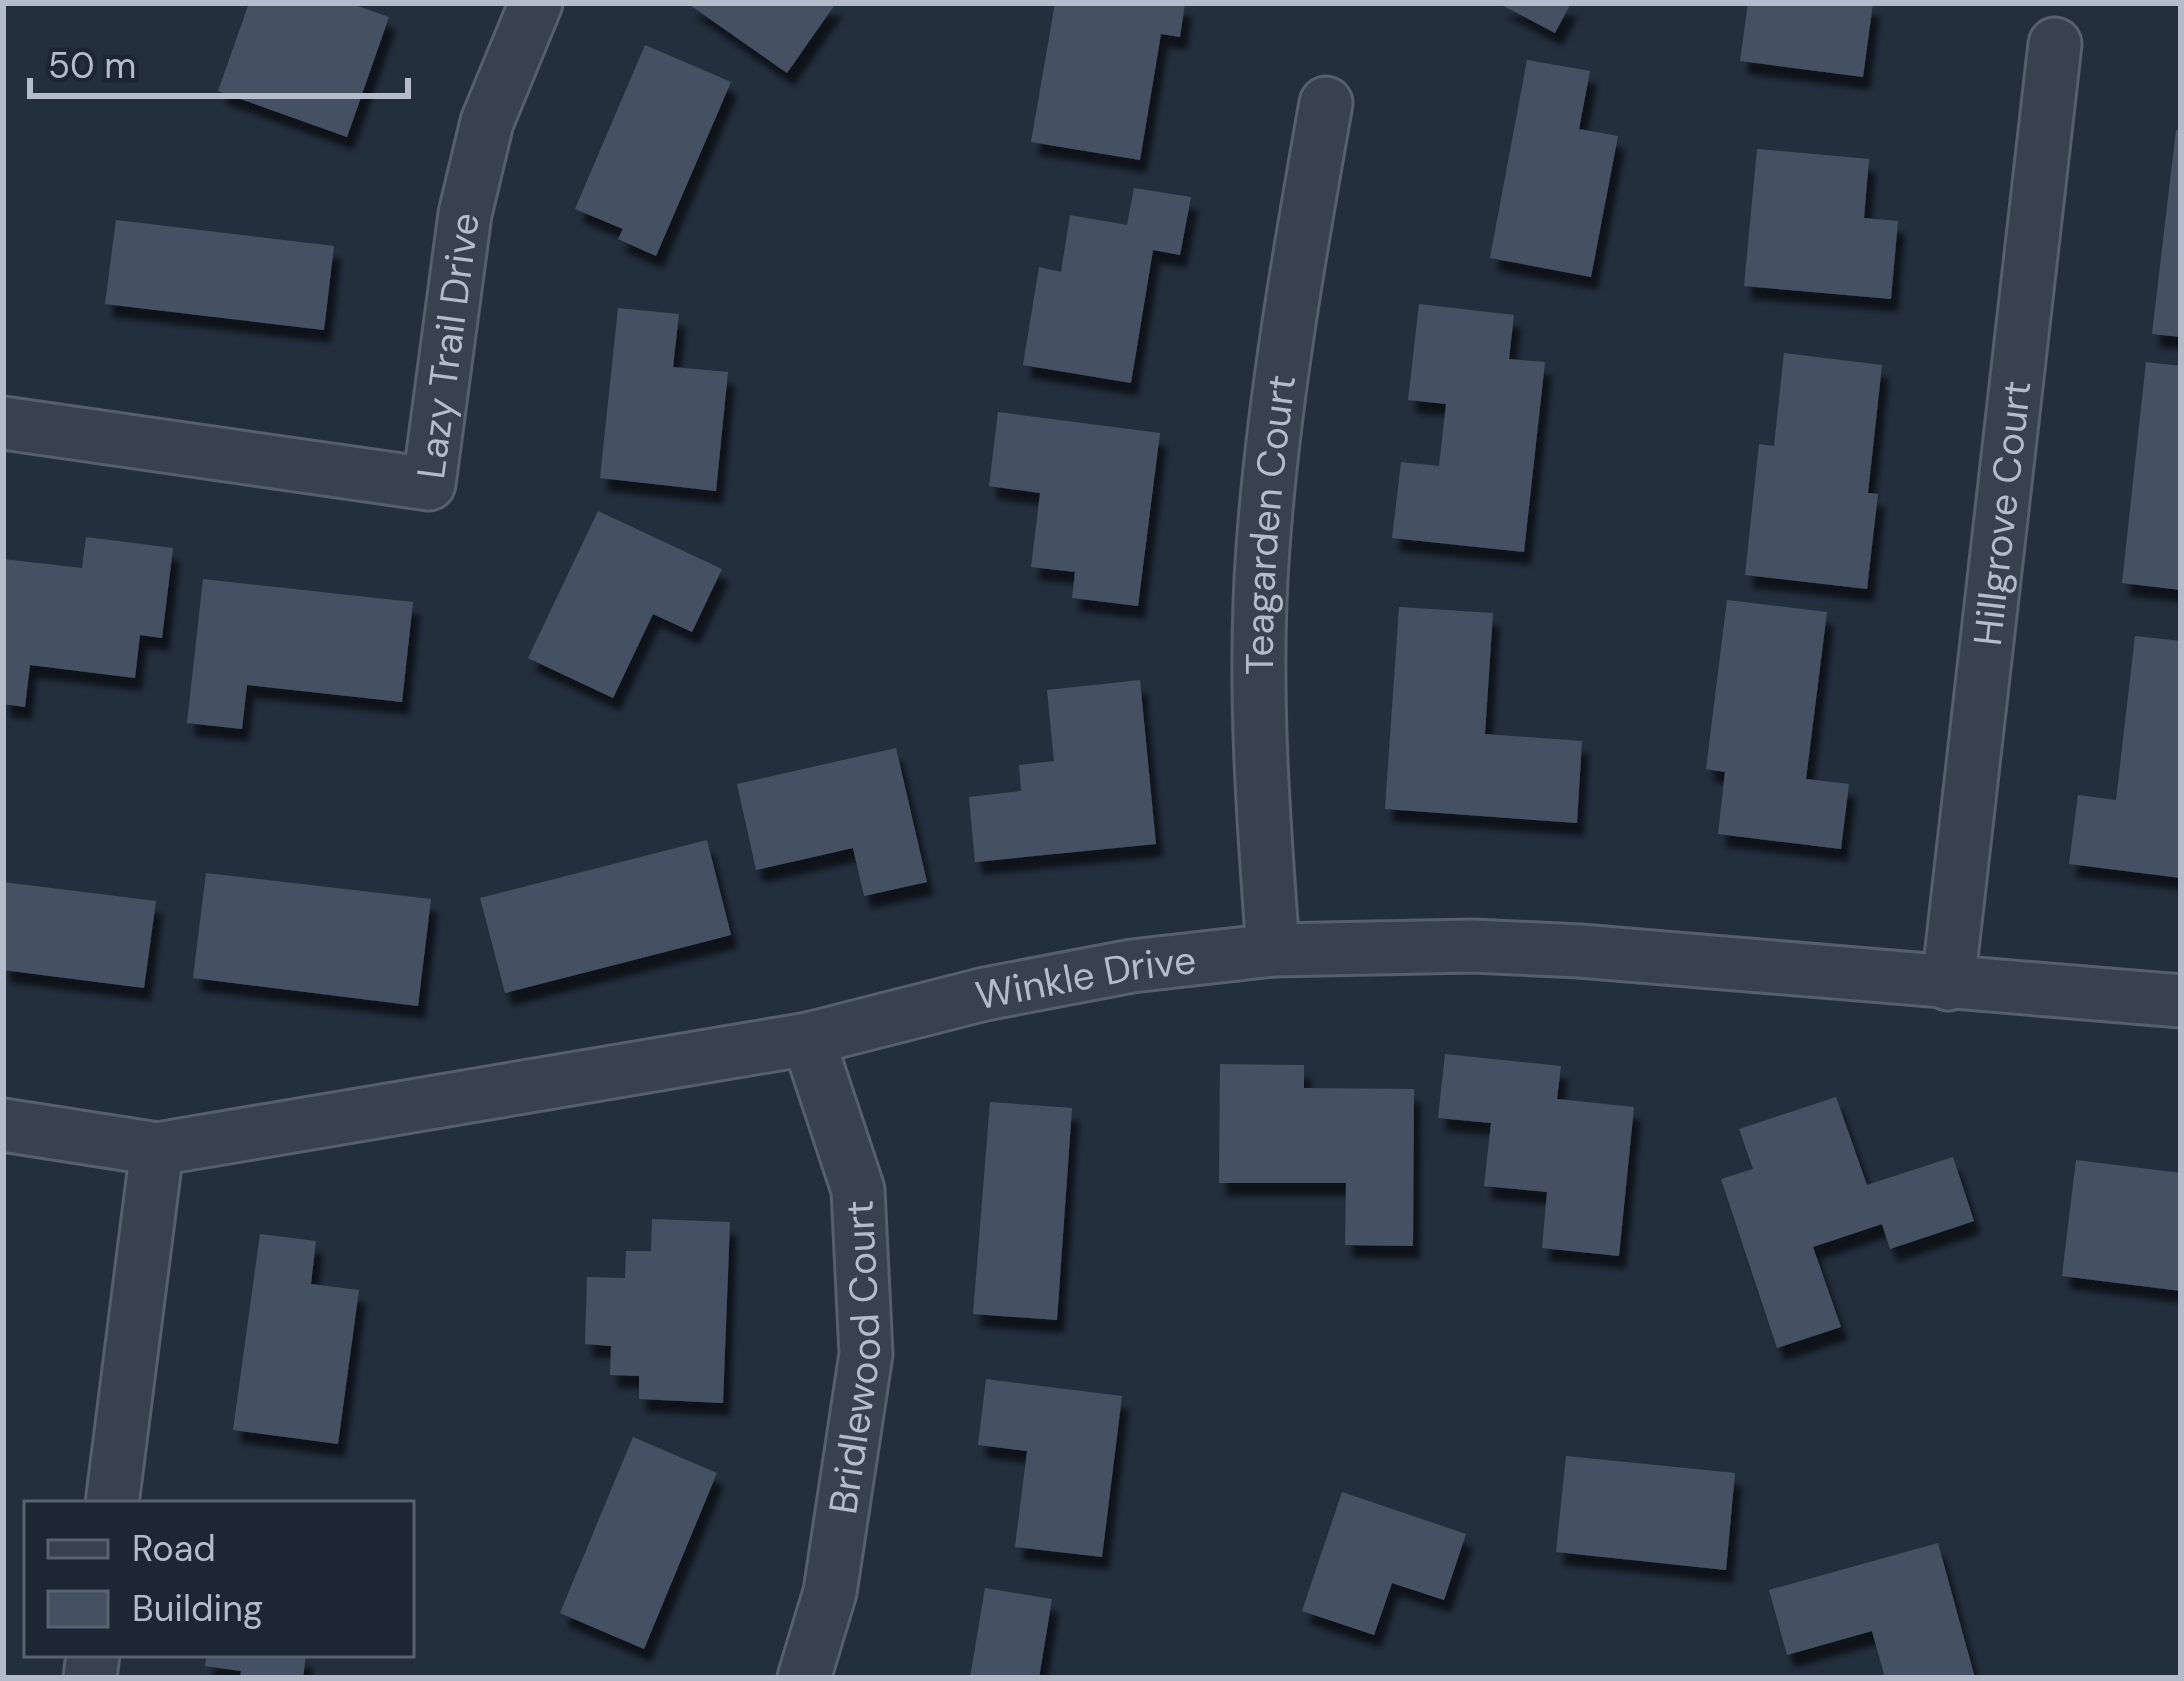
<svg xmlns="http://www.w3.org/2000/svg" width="2184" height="1681" font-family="'DM Sans',sans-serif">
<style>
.building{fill:#455162;filter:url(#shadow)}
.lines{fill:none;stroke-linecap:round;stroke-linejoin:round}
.street-casing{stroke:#565f6c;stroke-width:57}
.street{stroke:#38414e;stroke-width:51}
.labels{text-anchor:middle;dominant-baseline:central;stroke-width:12;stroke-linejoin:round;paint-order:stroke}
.street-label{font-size:39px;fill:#b4bcc9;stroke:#1d2633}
</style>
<defs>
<filter id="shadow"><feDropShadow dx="7" dy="13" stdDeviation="3" flood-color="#0009"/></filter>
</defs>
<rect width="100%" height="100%" fill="#242f3e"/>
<g class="building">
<polygon points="249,3 349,3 389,17 347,137 218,91"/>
<polygon points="687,3 836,3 787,73"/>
<polygon points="1055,3 1185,3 1180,37 1161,34 1140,160 1031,142"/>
<polygon points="1498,3 1571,3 1555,33"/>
<polygon points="1748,3 1873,3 1863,77 1740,61"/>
<polygon points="645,45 731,82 656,256 618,239 623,229 575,209"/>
<polygon points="1527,60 1590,71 1579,129 1618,136 1591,277 1490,258"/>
<polygon points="2176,130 2181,131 2181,337 2152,334"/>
<polygon points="1757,149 1869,159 1864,218 1898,221 1891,299 1744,286"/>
<polygon points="1134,188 1191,197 1180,255 1153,250 1131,383 1023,365 1039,267 1061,272 1070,215 1127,225"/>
<polygon points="116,220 334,246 324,330 105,304"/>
<polygon points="1419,304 1514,315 1509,359 1545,362 1524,552 1392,538 1401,462 1439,466 1446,404 1408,400"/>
<polygon points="618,308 679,314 673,367 728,372 716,491 600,478"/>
<polygon points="1784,353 1882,365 1868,493 1878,494 1867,589 1745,575 1759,444 1774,446"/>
<polygon points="2146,362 2181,366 2181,590 2122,583"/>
<polygon points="998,412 1160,433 1138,606 1072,598 1075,572 1031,567 1040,493 989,486"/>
<polygon points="598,511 722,569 692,632 653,614 613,698 528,658"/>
<polygon points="86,537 173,548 162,638 140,635 135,678 30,665 25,707 3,704 3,559 82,568"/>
<polygon points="203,579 413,602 402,702 247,685 242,729 187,723"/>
<polygon points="1727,600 1827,612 1806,779 1849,784 1841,849 1718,834 1725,772 1706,769"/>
<polygon points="1399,607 1493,613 1485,734 1582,741 1577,823 1385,809"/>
<polygon points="2135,636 2181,641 2181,878 2069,864 2078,795 2116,800"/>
<polygon points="1140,680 1156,844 975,862 969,797 1021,791 1019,765 1054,761 1047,690"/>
<polygon points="896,748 927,882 864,896 853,848 756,870 737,784"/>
<polygon points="707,840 731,935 505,993 480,898"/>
<polygon points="206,873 431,899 418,1006 193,978"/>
<polygon points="3,882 156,901 144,988 3,970"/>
<polygon points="1445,1054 1561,1066 1557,1099 1634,1107 1619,1256 1542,1248 1547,1192 1484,1186 1491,1123 1438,1118"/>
<polygon points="1220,1064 1304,1065 1304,1088 1414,1089 1413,1246 1345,1245 1346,1183 1219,1183"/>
<polygon points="1836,1097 1867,1185 1953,1157 1974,1221 1890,1249 1882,1224 1813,1247 1841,1327 1777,1348 1721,1179 1753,1169 1739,1129"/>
<polygon points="990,1102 1072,1108 1057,1320 973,1314"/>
<polygon points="2076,1160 2181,1173 2181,1291 2062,1276"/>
<polygon points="652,1219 730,1222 723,1403 639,1399 639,1376 610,1375 611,1346 585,1344 587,1277 625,1278 626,1251 651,1251"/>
<polygon points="260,1234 316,1241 311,1284 359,1290 338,1444 233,1430"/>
<polygon points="986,1379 1122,1396 1102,1557 1015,1547 1027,1451 978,1445"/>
<polygon points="633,1437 717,1473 644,1649 560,1613"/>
<polygon points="1566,1456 1735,1473 1726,1570 1556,1552"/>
<polygon points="1342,1492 1466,1534 1444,1600 1392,1583 1374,1635 1302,1611"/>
<polygon points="1938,1543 1975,1678 1885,1678 1872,1631 1787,1655 1769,1590"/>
<polygon points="985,1588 1052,1599 1039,1678 970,1678"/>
<polygon points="207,1654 306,1654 303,1678 240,1678 241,1671 205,1666"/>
</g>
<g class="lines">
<g class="street-casing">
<g id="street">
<path id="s1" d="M3,423L429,484L465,214L487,122L536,3"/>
<path id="s2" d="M1273,950C1263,816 1253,681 1263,547C1274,397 1300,250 1326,103"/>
<path id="s3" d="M1948,984L2055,44"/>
<path id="s4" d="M3,1125L157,1149L808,1039L985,994L1132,966L1273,950L1473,946L1580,951L2181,1001"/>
<polyline points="112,1504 157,1149"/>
<polyline points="90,1678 93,1654"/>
<path id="s5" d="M804,1678L830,1592L866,1354L858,1190L808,1039"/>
</g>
</g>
<use href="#street" class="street"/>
</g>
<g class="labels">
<g class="street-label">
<text stroke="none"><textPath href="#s1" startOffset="570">Lazy Trail Drive</textPath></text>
<text stroke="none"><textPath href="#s3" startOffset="474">Hillgrove Court</textPath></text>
<text stroke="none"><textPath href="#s2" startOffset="426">Teagarden Court</textPath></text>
<text stroke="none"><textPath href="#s4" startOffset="1101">Winkle Drive</textPath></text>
<text stroke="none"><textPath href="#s5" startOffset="327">Bridlewood Court</textPath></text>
</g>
</g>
<rect width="2184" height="1681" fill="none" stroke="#b4bcc9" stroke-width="12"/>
<rect x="24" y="1501" width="390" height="156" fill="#1d2633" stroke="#59626f" stroke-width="3"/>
<rect x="48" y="1540" width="60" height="18" fill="#38414e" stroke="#59626f" stroke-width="3"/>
<text x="132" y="1561" font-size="36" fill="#b4bcc9">Road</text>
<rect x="48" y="1591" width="60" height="36" fill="#455162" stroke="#59626f" stroke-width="3"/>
<text x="132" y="1621" font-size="36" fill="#b4bcc9">Building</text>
<path d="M30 78v18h378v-18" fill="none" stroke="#b4bcc9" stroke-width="6"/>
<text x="48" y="78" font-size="36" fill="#b4bcc9" stroke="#1d2633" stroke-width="9" paint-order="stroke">50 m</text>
</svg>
